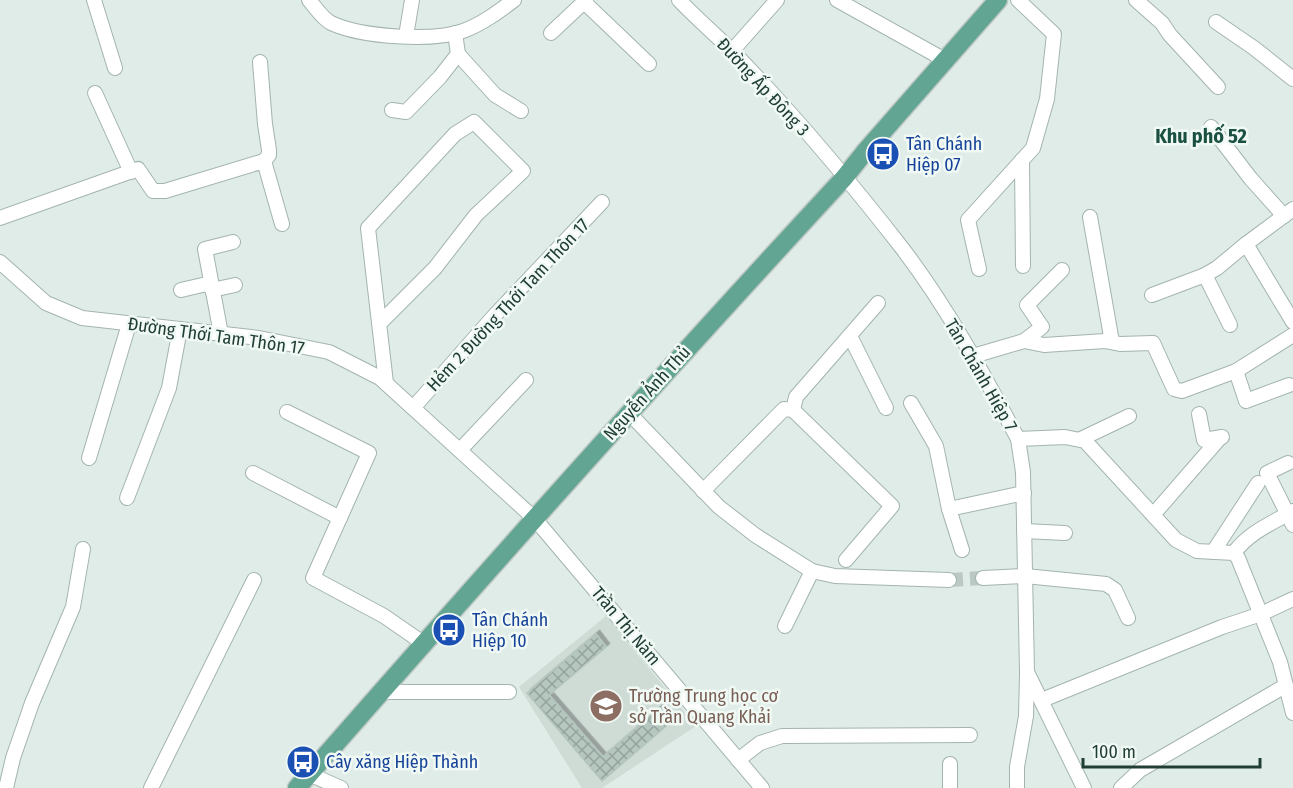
<svg xmlns="http://www.w3.org/2000/svg" width="1293" height="788" font-family="'Fira Sans Condensed',sans-serif">
<style>
.built{fill:#cfdcd6}
.building{fill:url(#building-cross-hatch);stroke:#b3c6be;stroke-width:1.5;filter:url(#shadow)}
.lines{fill:none;stroke-linecap:round;stroke-linejoin:round}
.minor-tunnel{stroke:#bac9c3;stroke-width:14;stroke-dasharray:14 7;stroke-linecap:butt}
.minor-casing{stroke:#a3b4ae;stroke-width:16}
.major-casing{stroke:#c1c9c6;stroke-width:21}
.minor{stroke:#fff;stroke-width:14}
.major{stroke:#62a592;stroke-width:18}
.labels{text-anchor:middle;dominant-baseline:central;stroke-width:5;stroke-linejoin:round;paint-order:stroke}
.street-label{font-size:18px;fill:#203e35;stroke:#f1f9f5}
.transit-label{font-size:18px;fill:#164399;stroke:#f1f9f5;text-anchor:start}
.education-label{font-size:18px;fill:#785e54;stroke:#f1f9f5;text-anchor:start}
.neighbourhood-label{font-size:20px;font-weight:bold;fill:#1b5142;stroke:#f1f9f5}
</style>
<defs>
<pattern id="building-cross-hatch" width="8" height="8" patternUnits="userSpaceOnUse" patternTransform="scale(1.5)"><rect width="8" height="8" fill="#b6c7c0"/><path d="M0 0l8 8M0 8l8-8" fill="none" stroke="#94a39d"/></pattern>
<filter id="shadow"><feDropShadow dx="3.5" dy="-3.5" stdDeviation="0" flood-color="#0004"/></filter>
</defs>
<rect width="100%" height="100%" fill="#e0ece7"/>
<polygon class="built" points="606,616 696,726 602,788 582,788 519,687"/>
<polygon class="building" points="596,634 606,647 549,695 603,757 660,708 672,721 602,781 527,693"/>
<g class="lines">
<polyline class="minor-tunnel" points="949,580 983,578"/>
<g class="minor-casing">
<g id="minor">
<polyline points="94,0 115,68"/>
<path d="M309,0C315,7 323,19 331,23C361,37 432,42 463,31C482,24 498,12 514,0"/>
<polyline points="586,0 584,2 649,64"/>
<path d="M679,0C696,18 714,33 732,51C792,112 849,180 902,248C947,307 983,373 1018,439L1065,437L1085,441L1176,540L1197,551L1234,553L1238,558L1280,662L1293,713"/>
<polyline points="837,0 945,60"/>
<polyline points="1136,0 1162,23 1170,35 1218,87"/>
<polyline points="1216,22 1254,48 1293,79"/>
<polyline points="551,33 584,2"/>
<polyline points="406,36 412,0"/>
<polyline points="732,51 777,0"/>
<polyline points="458,54 495,95 521,111"/>
<polyline points="260,62 265,124 269,150 269,155 264,161"/>
<polyline points="95,93 131,172"/>
<polyline points="392,110 406,112 440,77 458,54 455,33"/>
<polyline points="1211,127 1251,179 1284,216"/>
<polyline points="1022,160 1023,266"/>
<polyline points="1293,209 1246,244 1293,322"/>
<polyline points="1090,217 1112,342"/>
<polyline points="0,218 138,169 153,191 165,191 264,161 282,224"/>
<polyline points="0,262 46,303 82,318 259,338 329,352 380,378 535,519 762,788"/>
<polyline points="979,269 968,220 1033,148 1047,99 1054,34 1018,0"/>
<polyline points="1205,275 1230,325"/>
<polyline points="181,290 211,283"/>
<polyline points="212,290 235,285"/>
<polyline points="1152,295 1205,275 1217,268 1246,244"/>
<polyline points="380,323 435,268 476,215 523,171 474,122 455,134 368,228 386,383"/>
<polyline points="221,334 205,249 233,242"/>
<polyline points="850,336 886,408"/>
<polyline points="1024,341 1042,327 1027,305 1062,270"/>
<polyline points="973,356 1024,341 1044,345 1105,341 1120,344 1153,343 1174,389 1182,391 1236,371 1293,335"/>
<polyline points="1236,371 1246,401 1289,385"/>
<polyline points="911,403 936,446 949,509 1024,493"/>
<polyline points="413,408 495,315 602,202"/>
<polyline points="793,410 796,397 878,303"/>
<polyline points="287,412 369,453 313,578 384,616 423,643"/>
<polyline points="629,413 719,507 755,535 812,571 835,576 949,580"/>
<polyline points="1199,414 1204,440 1222,437"/>
<polyline points="1018,439 1023,472 1027,672 1084,788"/>
<polyline points="1081,439 1129,416"/>
<polyline points="460,450 526,380"/>
<polyline points="89,458 129,324"/>
<polyline points="1288,463 1267,473 1293,525"/>
<polyline points="253,473 340,518"/>
<polyline points="703,491 784,409 793,410 892,506 846,560"/>
<polyline points="127,498 169,388 180,329"/>
<polyline points="949,509 962,550"/>
<polyline points="1153,515 1219,439"/>
<polyline points="1024,531 1065,533"/>
<polyline points="1213,552 1258,483"/>
<path d="M1234,553C1248,533 1272,523 1293,511"/>
<polyline points="983,578 1025,576 1106,584 1115,590 1128,618"/>
<polyline points="785,626 812,571"/>
<polyline points="381,692 509,692"/>
<polyline points="1042,700 1222,627 1261,614 1293,599"/>
<polyline points="738,760 760,743 782,736 970,735"/>
<polyline points="950,764 950,788"/>
<polyline points="309,774 341,788"/>
<polyline points="6,788 13,758 32,703 73,607 83,549"/>
<polyline points="151,788 254,580"/>
<polyline points="1017,788 1017,767 1026,716 1027,674"/>
<polyline points="1121,788 1140,770 1285,686"/>
</g>
</g>
<g class="major-casing">
<path id="major" d="M297,788C477,582 659,378 844,178L864,153L998,0"/>
</g>
<use href="#minor" class="minor"/>
<use href="#major" class="major"/>
</g>
<defs>
<g id="bus-disc" transform="scale(1.725)"><circle r="9.5" fill="#1a4fb4" stroke="#f1f9f5"/><path d="M-5-6H5V4H4V6H2V4H-2V6H-4V4H-5ZM-3.5-4V0h7V-4ZM-3.5 1.2v1.5H-2V1.2ZM2 1.2v1.5H3.5V1.2Z" fill="#fff"/></g>
<g id="school-disc" transform="scale(1.725)"><circle r="9.5" fill="#8d6e63" stroke="#f1f9f5"/><path d="M0-5L7-2L0 1L-7-2ZM-4 1L0 2.5L4 1V4Q0 6-4 4Z" fill="#fff"/></g>
</defs>
<g fill-rule="evenodd">
<use href="#bus-disc" x="883" y="154"/>
<use href="#bus-disc" x="449" y="630"/>
<use href="#school-disc" x="606" y="706"/>
<use href="#bus-disc" x="303" y="762"/>
</g>
<g class="labels">
<g class="street-label">
<text transform="translate(763 87) rotate(47)">Đường Ấp Đông 3</text>
<text transform="translate(508 305) rotate(-47)">Hẻm 2 Đường Thới Tam Thôn 17</text>
<text transform="translate(216 336) rotate(8)">Đường Thới Tam Thôn 17</text>
<text transform="translate(981 375) rotate(60)">Tân Chánh Hiệp 7</text>
<text transform="translate(647 393) rotate(-48)">Nguyễn Ảnh Thủ</text>
<text transform="translate(626 626) rotate(50)">Trần Thị Năm</text>
</g>
<g class="transit-label">
<text x="906" y="144">Tân Chánh<tspan x="906" dy="21">Hiệp 07</tspan></text>
<text x="472" y="620">Tân Chánh<tspan x="472" dy="21">Hiệp 10</tspan></text>
<text x="326" y="762">Cây xăng Hiệp Thành</text>
</g>
<g class="education-label">
<text x="629" y="696">Trường Trung học cơ<tspan x="629" dy="21">sở Trần Quang Khải</tspan></text>
</g>
<g class="neighbourhood-label">
<text x="1201" y="136">Khu phố 52</text>
</g>
</g>
<path d="M1083 758v9h177v-9" fill="none" stroke="#203e35" stroke-width="3"/>
<text x="1092" y="758" font-size="18" fill="#203e35" stroke="#f1f9f5" stroke-width="4.5" paint-order="stroke">100 m</text>
</svg>
